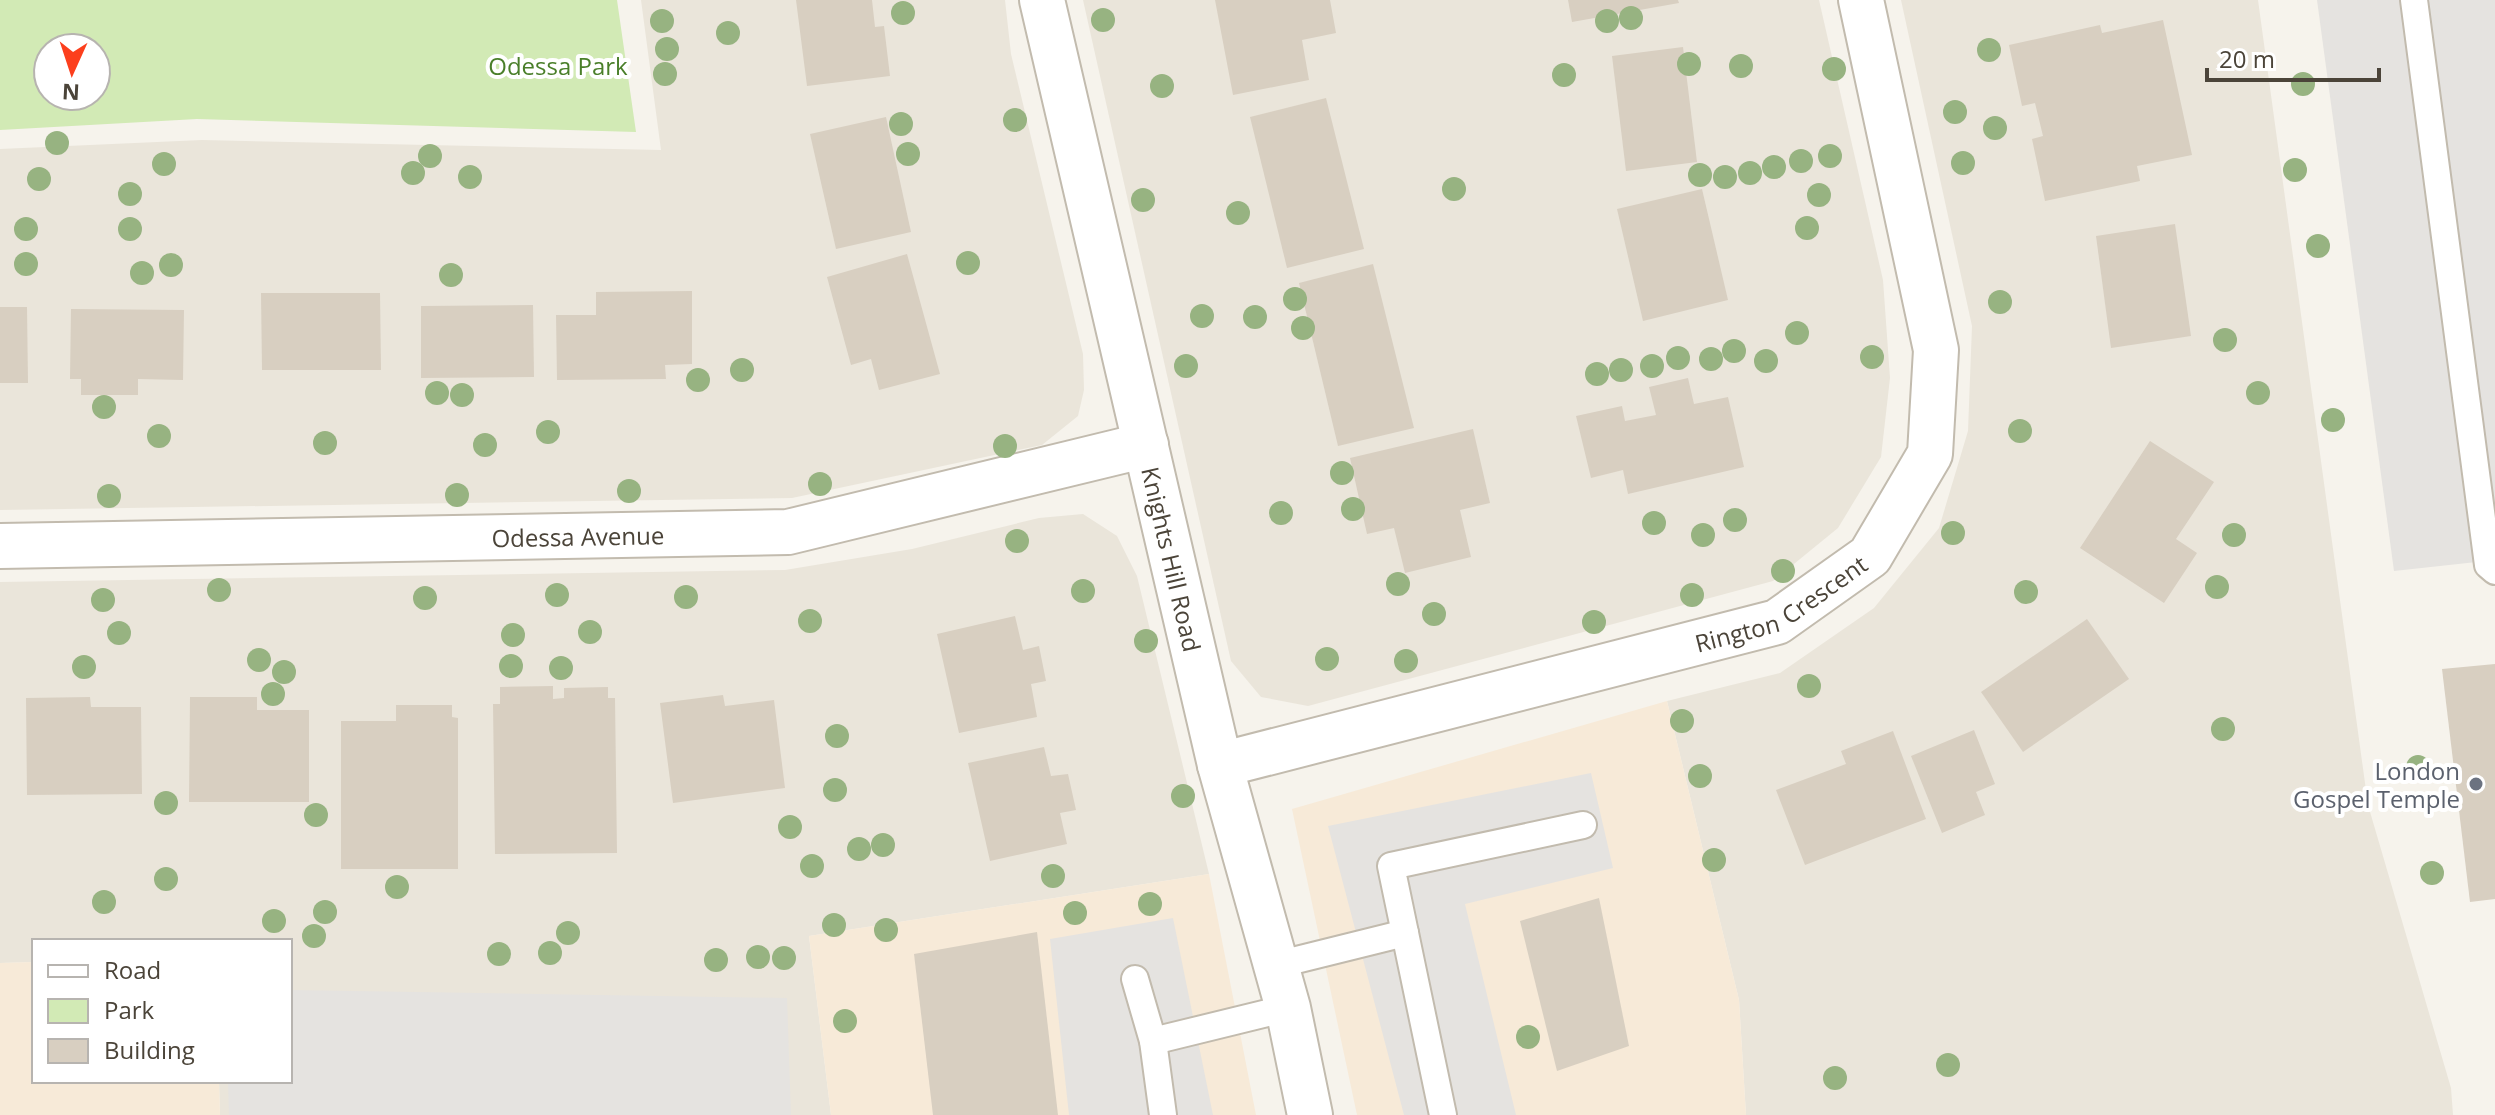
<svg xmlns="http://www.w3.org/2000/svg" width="2495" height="1115" font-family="'Open Sans',sans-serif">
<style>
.residential{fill:#eae5da}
.commercial{fill:#f7ead8}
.green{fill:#d2eab5;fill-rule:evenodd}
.parking{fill:#e5e3e0}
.building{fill:#d8cfc1}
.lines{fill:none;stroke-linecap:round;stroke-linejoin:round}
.lane-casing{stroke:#c2bbae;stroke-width:30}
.street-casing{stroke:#c2bbae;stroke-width:48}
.lane{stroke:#fff;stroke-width:26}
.street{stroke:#fff;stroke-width:44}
.tree{fill:#97b381}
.worship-dot{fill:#6b7280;stroke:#fff;stroke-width:3}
.labels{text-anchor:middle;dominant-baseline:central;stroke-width:8;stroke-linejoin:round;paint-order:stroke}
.park-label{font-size:24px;fill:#4a7f2a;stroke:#fff}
.street-label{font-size:24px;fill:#4b4439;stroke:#fff}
.worship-label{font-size:24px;fill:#5b616d;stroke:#fff;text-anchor:end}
</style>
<rect width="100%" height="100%" fill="#f6f3ec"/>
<g class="residential">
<polygon points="641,0 1005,0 1011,54 1083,354 1084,390 1078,416 1042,445 792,498 0,510 0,149 202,140 661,150"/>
<polygon points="1083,0 1819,0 1883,280 1890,378 1881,457 1838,528 1773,581 1308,706 1261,697 1231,661"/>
<polygon points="1901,0 2258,0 2368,805 2451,1088 2453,1115 1746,1115 1739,1000 1667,701 1780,673 1874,608 1939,528 1968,431 1972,326"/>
<polygon points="1083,514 1117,536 1137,576 1209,874 809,936 831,1115 220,1115 219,1081 290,1081 290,941 34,941 34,962 0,963 0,582 785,570 912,549 1039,518"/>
</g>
<g class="commercial">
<polygon points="1667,701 1739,1000 1746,1115 1357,1115 1292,809"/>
<polygon points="1209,874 1256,1115 831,1115 809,936"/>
<polygon points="34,962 34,1081 219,1081 220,1115 0,1115 0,963"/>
</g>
<path class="green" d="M0,0H617L636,132L197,119L0,130ZM48,48H96V96H48Z"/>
<g class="parking">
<polygon points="2317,0 2495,0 2495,560 2394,571"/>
<polygon points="1591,773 1613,868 1465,904 1516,1115 1404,1115 1328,826"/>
<polygon points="1173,918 1213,1115 1069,1115 1050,939"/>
<polygon points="290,990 787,998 791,1115 229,1115 228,1081 290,1081"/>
</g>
<g class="building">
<polygon points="796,0 872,0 875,27 884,26 890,76 807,86"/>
<polygon points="1215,0 1330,0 1336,33 1302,40 1309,80 1233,95"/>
<polygon points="1568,0 1678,0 1679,3 1572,22"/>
<polygon points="2163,20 2192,155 2137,166 2140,181 2045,201 2032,139 2043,136 2035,103 2022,106 2009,45 2100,25 2102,33"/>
<polygon points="1683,47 1697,162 1626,171 1612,56"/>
<polygon points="1326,98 1364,249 1287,268 1250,117"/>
<polygon points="886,117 911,232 836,249 810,134"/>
<polygon points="1702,189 1728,300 1643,321 1617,209"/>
<polygon points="2175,224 2191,336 2111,348 2096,236"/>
<polygon points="907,254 940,374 879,390 871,359 851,365 827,277"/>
<polygon points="1373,264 1414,428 1338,446 1299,283"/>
<polygon points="692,291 692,364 665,365 666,379 557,380 556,315 596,315 596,292"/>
<polygon points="261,293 380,293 381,370 262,370"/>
<polygon points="533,305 534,377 421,378 421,306"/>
<polygon points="0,307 27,307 28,383 0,383"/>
<polygon points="71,309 184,310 183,380 138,379 138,395 81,395 81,379 70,379"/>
<polygon points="1688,378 1694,404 1728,397 1744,467 1628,494 1623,470 1591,478 1576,416 1622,406 1625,421 1656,415 1649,387"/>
<polygon points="1473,429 1490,503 1460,510 1471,557 1405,573 1394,528 1367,534 1350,458"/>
<polygon points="2150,441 2214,482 2176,539 2197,553 2164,603 2080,548"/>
<polygon points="1015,616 1023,650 1039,646 1046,681 1031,684 1037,717 959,733 937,634"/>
<polygon points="2087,619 2129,679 2023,752 1981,692"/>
<polygon points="2495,664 2495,899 2470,902 2442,669"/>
<polygon points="553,686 553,699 564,698 564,688 608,687 608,698 615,698 617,853 495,854 493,704 500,704 500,687"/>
<polygon points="723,695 725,706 774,700 785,788 673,803 660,703"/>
<polygon points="90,697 91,707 141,707 142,794 27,795 26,698"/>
<polygon points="190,697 257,697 257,710 309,710 309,802 189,802"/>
<polygon points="396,705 452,705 452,717 458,718 458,869 341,869 341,721 396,721"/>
<polygon points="1974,730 1995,784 1976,792 1985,815 1942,833 1911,756"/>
<polygon points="1893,731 1926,819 1805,865 1776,790 1846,764 1841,751"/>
<polygon points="1044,747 1051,776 1068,774 1076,810 1060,813 1067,844 990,861 968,763"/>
<polygon points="1599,898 1629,1046 1557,1071 1520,921"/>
<polygon points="1037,932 1058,1115 933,1115 914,954"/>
</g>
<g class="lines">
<g class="lane-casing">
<g id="lane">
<polyline points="2414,0 2488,565 2495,571"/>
<polyline points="1276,965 1405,933"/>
<polyline points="1135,979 1153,1041 1163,1115"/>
<polyline points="1153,1041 1288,1008"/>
<polyline points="1443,1115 1391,866 1583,825"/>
</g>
</g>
<g class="street-casing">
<g id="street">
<path id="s1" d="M1042,0L1220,765L1288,1008L1310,1115"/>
<path id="s2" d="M0,546L788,532L1146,445"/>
<path id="s3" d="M1220,765L1777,622L1870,556L1930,454L1936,350L1861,0"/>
</g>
</g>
<use href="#lane" class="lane"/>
<use href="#street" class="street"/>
</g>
<g class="tree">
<circle cx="903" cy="13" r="12"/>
<circle cx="1631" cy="18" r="12"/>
<circle cx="1103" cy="20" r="12"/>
<circle cx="662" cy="21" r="12"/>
<circle cx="1607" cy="21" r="12"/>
<circle cx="728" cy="33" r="12"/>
<circle cx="667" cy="49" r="12"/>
<circle cx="1989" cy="50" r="12"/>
<circle cx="1689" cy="64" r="12"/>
<circle cx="1741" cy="66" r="12"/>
<circle cx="1834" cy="69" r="12"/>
<circle cx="665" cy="74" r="12"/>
<circle cx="1564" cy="75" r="12"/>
<circle cx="2303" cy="84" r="12"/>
<circle cx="1162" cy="86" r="12"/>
<circle cx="1955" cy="112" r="12"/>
<circle cx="1015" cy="120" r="12"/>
<circle cx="901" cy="124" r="12"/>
<circle cx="1995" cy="128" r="12"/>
<circle cx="57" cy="143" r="12"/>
<circle cx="908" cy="154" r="12"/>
<circle cx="430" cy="156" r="12"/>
<circle cx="1830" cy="156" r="12"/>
<circle cx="1801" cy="161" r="12"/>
<circle cx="1963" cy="163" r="12"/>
<circle cx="164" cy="164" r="12"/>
<circle cx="1774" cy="167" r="12"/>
<circle cx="2295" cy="170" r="12"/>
<circle cx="413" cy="173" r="12"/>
<circle cx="1750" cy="173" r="12"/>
<circle cx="1700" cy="175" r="12"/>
<circle cx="470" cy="177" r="12"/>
<circle cx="1725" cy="177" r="12"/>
<circle cx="39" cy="179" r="12"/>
<circle cx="1454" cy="189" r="12"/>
<circle cx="130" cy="194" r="12"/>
<circle cx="1819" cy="195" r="12"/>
<circle cx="1143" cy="200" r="12"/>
<circle cx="1238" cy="213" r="12"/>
<circle cx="1807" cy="228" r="12"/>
<circle cx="26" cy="229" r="12"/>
<circle cx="130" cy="229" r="12"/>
<circle cx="2318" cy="246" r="12"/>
<circle cx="968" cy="263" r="12"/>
<circle cx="26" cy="264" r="12"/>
<circle cx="171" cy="265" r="12"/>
<circle cx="142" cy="273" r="12"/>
<circle cx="451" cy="275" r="12"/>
<circle cx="1295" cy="299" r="12"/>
<circle cx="2000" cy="302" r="12"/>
<circle cx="1202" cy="316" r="12"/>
<circle cx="1255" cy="317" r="12"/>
<circle cx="1303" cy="328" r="12"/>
<circle cx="1797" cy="333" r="12"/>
<circle cx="2225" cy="340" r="12"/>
<circle cx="1734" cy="351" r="12"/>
<circle cx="1872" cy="357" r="12"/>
<circle cx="1678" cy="358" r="12"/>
<circle cx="1711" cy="359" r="12"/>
<circle cx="1766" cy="361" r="12"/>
<circle cx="1186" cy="366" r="12"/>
<circle cx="1652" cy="366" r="12"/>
<circle cx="742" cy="370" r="12"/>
<circle cx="1621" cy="370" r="12"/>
<circle cx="1597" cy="374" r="12"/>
<circle cx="698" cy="380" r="12"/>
<circle cx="437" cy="393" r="12"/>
<circle cx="2258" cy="393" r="12"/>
<circle cx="462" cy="395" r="12"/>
<circle cx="104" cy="407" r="12"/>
<circle cx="2333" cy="420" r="12"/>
<circle cx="2020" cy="431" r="12"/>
<circle cx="548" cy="432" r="12"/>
<circle cx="159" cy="436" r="12"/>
<circle cx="325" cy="443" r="12"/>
<circle cx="485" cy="445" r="12"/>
<circle cx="1005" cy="446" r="12"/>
<circle cx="1342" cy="473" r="12"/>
<circle cx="820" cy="484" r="12"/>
<circle cx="629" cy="491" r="12"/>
<circle cx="457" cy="495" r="12"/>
<circle cx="109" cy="496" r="12"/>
<circle cx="1353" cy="509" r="12"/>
<circle cx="1281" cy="513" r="12"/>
<circle cx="1735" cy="520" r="12"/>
<circle cx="1654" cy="523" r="12"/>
<circle cx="1953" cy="533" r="12"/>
<circle cx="1703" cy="535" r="12"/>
<circle cx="2234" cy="535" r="12"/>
<circle cx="1017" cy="541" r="12"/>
<circle cx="1783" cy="571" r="12"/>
<circle cx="1398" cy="584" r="12"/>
<circle cx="2217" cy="587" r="12"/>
<circle cx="219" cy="590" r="12"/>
<circle cx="1083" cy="591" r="12"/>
<circle cx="2026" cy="592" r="12"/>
<circle cx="557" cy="595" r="12"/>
<circle cx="1692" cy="595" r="12"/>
<circle cx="686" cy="597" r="12"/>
<circle cx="425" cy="598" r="12"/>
<circle cx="103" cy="600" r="12"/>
<circle cx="1434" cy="614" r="12"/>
<circle cx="810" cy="621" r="12"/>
<circle cx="1594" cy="622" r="12"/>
<circle cx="590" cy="632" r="12"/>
<circle cx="119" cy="633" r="12"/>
<circle cx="513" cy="635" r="12"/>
<circle cx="1146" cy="641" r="12"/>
<circle cx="1327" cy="659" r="12"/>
<circle cx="259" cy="660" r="12"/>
<circle cx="1406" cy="661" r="12"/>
<circle cx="511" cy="666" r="12"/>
<circle cx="84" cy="667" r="12"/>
<circle cx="561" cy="668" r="12"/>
<circle cx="284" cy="672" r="12"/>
<circle cx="1809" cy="686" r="12"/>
<circle cx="273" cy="694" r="12"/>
<circle cx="1682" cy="721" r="12"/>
<circle cx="2223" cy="729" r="12"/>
<circle cx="837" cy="736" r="12"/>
<circle cx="2418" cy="767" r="12"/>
<circle cx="1700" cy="776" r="12"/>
<circle cx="835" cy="790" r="12"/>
<circle cx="1183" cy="796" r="12"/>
<circle cx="166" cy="803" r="12"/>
<circle cx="316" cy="815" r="12"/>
<circle cx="790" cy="827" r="12"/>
<circle cx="883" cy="845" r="12"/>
<circle cx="859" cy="849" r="12"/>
<circle cx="1714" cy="860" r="12"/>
<circle cx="812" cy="866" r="12"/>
<circle cx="2432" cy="873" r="12"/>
<circle cx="1053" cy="876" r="12"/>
<circle cx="166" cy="879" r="12"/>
<circle cx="397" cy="887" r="12"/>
<circle cx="104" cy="902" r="12"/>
<circle cx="1150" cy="904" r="12"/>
<circle cx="325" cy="912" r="12"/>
<circle cx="1075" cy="913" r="12"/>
<circle cx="274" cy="921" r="12"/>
<circle cx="834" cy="925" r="12"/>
<circle cx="886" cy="930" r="12"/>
<circle cx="568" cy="933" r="12"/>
<circle cx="314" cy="936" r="12"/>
<circle cx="550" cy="953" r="12"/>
<circle cx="499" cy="954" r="12"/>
<circle cx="758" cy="957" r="12"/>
<circle cx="784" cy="958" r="12"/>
<circle cx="716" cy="960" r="12"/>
<circle cx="845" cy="1021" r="12"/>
<circle cx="1528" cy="1037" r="12"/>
<circle cx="1948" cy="1065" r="12"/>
<circle cx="1835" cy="1078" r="12"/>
</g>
<circle class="worship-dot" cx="2476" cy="784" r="8"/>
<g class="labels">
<g class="park-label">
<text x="558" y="65">Odessa Park</text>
</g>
<g class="street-label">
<text stroke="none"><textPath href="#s2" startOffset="578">Odessa Avenue</textPath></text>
<text stroke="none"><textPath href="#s1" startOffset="574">Knights Hill Road</textPath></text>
<text stroke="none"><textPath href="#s3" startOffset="586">Rington Crescent</textPath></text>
</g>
<g class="worship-label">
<text x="2460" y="770">London<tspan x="2460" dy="28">Gospel Temple</tspan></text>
</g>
</g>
<rect x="32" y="939" width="260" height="144" fill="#ffffff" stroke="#b7b4b0" stroke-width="2"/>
<rect x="48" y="965" width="40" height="12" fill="#ffffff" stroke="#b7b4b0" stroke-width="2"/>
<text x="104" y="979" font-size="24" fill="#4b4439">Road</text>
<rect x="48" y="999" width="40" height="24" fill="#d2eab5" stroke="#b7b4b0" stroke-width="2"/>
<text x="104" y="1019" font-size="24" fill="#4b4439">Park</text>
<rect x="48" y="1039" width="40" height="24" fill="#d8cfc1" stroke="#b7b4b0" stroke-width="2"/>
<text x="104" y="1059" font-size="24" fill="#4b4439">Building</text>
<g transform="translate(72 72) rotate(183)"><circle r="38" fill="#ffffff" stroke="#b7b4b0" stroke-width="2"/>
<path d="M0-6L14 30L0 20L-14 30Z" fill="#fc3f1d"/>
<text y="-12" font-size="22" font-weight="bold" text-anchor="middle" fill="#4b4439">N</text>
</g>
<path d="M2207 68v12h172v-12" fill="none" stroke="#4b4439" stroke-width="4"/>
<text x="2219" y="68" font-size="24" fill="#4b4439" stroke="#ffffff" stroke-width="6" paint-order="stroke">20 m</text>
</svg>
